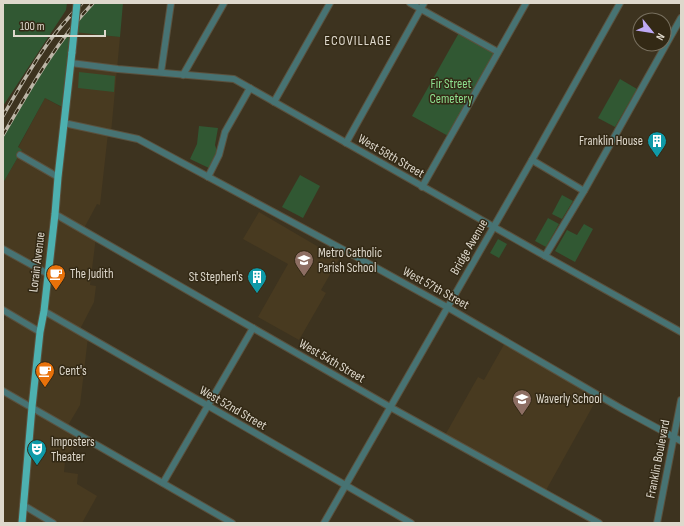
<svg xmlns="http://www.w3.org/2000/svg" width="684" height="526" font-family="'Sofia Sans Condensed',sans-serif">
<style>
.built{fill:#483a20}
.green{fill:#315833}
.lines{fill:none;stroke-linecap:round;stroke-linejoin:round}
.minor-casing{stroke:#5a513e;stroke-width:8}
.major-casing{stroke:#5a513e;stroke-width:9}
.minor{stroke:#477373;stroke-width:6}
.major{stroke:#4db1b0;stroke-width:7}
.rail-casing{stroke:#bcb5a7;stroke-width:3.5}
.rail{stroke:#332915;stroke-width:2;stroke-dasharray:6;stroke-linecap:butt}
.major-bridge-casing{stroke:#5a513e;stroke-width:9;stroke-linecap:butt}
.major-bridge{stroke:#4db1b0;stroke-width:7}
.labels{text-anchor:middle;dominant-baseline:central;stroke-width:3;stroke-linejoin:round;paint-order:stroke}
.park-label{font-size:13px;fill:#8de08f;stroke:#332915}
.poi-label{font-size:13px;fill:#ded8cc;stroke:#332915;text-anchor:start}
.street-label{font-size:13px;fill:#ded8cc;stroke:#332915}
.neighbourhood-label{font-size:14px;letter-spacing:1px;fill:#ded8cc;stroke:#332915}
</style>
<rect width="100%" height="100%" fill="#3d331f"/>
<g class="built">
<polygon points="74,31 120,37 111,133 108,133 100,205 97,204 83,230 96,237 90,285 96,286 94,302 79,331 88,337 80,405 67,427 79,435 65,461 64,472 78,474 77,484 97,496 82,523 3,523 3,323 8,313 3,310 3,183 22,150 18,148 45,98 65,109"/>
<polygon points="259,212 339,259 321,290 326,293 299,340 258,317 288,264 243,239"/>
<polygon points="506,341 599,395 545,492 444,437 478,377 484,380"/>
</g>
<g class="green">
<polygon points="3,3 67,3 66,10 3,106"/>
<polygon points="93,3 123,3 120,37 74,32 66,109 45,98 18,147 22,150 3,183 3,135 27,93 54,51 78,19"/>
<polygon points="460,31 498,52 450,137 412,116"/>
<polygon points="79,72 115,76 114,92 78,88"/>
<polygon points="620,79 637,89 615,127 598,118"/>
<polygon points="199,126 218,128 215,145 217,151 209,168 190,159 197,144"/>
<polygon points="300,175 320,186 303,218 282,207"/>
<polygon points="562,195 573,201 562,219 552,214"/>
<polygon points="548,218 559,224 546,247 535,241"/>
<polygon points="584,224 593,229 575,262 555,251 567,230 577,235"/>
<polygon points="498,239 507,244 499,258 490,253"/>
</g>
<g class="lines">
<g class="minor-casing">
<g id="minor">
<polyline points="410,3 498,52"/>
<polyline points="71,63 118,69 234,79 545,256 681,332"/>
<polyline points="161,72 171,3"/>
<polyline points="183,75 224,3"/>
<polyline points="274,102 330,3"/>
<polyline points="64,123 138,139 355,256 447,307 622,409 681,441"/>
<polyline points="346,143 424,3"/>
<polyline points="20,155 58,177"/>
<polyline points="532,160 584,191"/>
<polyline points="208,177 219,155 225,132 250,88"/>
<polyline points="422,187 526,3"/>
<polyline points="55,214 390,407 599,523"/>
<polyline points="3,249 48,274"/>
<polyline points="545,256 584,191 681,18"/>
<polyline points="3,310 40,332"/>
<polyline points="44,311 411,523"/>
<polyline points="3,391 232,523"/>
<polyline points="163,483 253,328"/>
<polyline points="23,505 53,523"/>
<polyline points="324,523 532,160 620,3"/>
<polyline points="657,523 681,400"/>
</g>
</g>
<g class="major-casing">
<polyline id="major" points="22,523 32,407 40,332 44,311 55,214 58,177 72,52"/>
</g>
<use href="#minor" class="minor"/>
<use href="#major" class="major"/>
<g class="rail-casing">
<g id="rail">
<path d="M3,116C17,91 32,66 48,43C58,29 70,16 82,3"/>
<path d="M3,135C30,89 56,42 93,3"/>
</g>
</g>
<use href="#rail" class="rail"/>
<g class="major-bridge-casing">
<polyline id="major-bridge" points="72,52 77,3"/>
</g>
<use href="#major-bridge" class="major-bridge"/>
</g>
<defs>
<g id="building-pin" transform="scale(1)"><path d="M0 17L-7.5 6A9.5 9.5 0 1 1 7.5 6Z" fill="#0f9aa8" stroke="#332915"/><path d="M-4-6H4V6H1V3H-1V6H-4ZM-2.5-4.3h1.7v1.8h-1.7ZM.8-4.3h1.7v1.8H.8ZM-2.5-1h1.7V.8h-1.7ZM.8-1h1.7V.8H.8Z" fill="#fff"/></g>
<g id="school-pin" transform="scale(1)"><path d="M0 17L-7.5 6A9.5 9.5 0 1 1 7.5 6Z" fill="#8d6e63" stroke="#332915"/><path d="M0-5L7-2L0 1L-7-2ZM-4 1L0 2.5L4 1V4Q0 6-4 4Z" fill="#fff"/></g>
<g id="cafe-pin" transform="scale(1)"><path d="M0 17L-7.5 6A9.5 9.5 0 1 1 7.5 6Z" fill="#e8710a" stroke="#332915"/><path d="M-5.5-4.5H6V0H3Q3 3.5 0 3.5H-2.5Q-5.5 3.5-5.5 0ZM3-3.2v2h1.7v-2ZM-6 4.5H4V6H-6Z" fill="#fff"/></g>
<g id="theatre-pin" transform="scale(1)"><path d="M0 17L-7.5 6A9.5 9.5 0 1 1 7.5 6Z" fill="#0f9aa8" stroke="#332915"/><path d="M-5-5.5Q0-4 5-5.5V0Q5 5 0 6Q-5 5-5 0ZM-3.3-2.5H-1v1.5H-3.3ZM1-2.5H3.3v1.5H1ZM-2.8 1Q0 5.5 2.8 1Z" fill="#fff"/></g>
</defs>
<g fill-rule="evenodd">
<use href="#building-pin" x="657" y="141"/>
<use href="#school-pin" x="304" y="260"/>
<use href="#cafe-pin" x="56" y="274"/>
<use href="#building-pin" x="257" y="277"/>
<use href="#cafe-pin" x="45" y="371"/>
<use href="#school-pin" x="522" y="399"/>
<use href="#theatre-pin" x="37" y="449"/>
</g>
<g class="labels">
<g class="park-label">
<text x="451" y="84">Fir Street<tspan x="451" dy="15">Cemetery</tspan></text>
</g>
<g class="poi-label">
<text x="643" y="141" text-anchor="end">Franklin House</text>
<text x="318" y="253">Metro Catholic<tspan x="318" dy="15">Parish School</tspan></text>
<text x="70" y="274">The Judith</text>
<text x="243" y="277" text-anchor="end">St Stephen's</text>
<text x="59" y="371">Cent's</text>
<text x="536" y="399">Waverly School</text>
<text x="51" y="442">Imposters<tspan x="51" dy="15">Theater</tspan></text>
</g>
<g class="street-label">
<text transform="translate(391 156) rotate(30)">West 58th Street</text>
<text transform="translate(469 247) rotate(-60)">Bridge Avenue</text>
<text transform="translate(37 262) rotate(-83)">Lorain Avenue</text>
<text transform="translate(436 288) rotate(29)">West 57th Street</text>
<text transform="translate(332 361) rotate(30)">West 54th Street</text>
<text transform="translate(233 408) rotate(30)">West 52nd Street</text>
<text transform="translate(658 459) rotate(-79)">Franklin Boulevard</text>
</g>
<g class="neighbourhood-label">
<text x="358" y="40">ECOVILLAGE</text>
</g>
</g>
<rect width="684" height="526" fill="none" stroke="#ded8cc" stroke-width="8"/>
<g transform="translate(652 32) rotate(120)"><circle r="19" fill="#332915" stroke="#776f5e"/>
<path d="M0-3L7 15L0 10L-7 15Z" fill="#bea9f5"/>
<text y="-6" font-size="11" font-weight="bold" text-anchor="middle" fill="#ded8cc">N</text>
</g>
<path d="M14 30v6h91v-6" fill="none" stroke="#ded8cc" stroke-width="2"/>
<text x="20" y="30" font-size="12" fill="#ded8cc" stroke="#332915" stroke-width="3" paint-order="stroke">100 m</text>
</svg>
